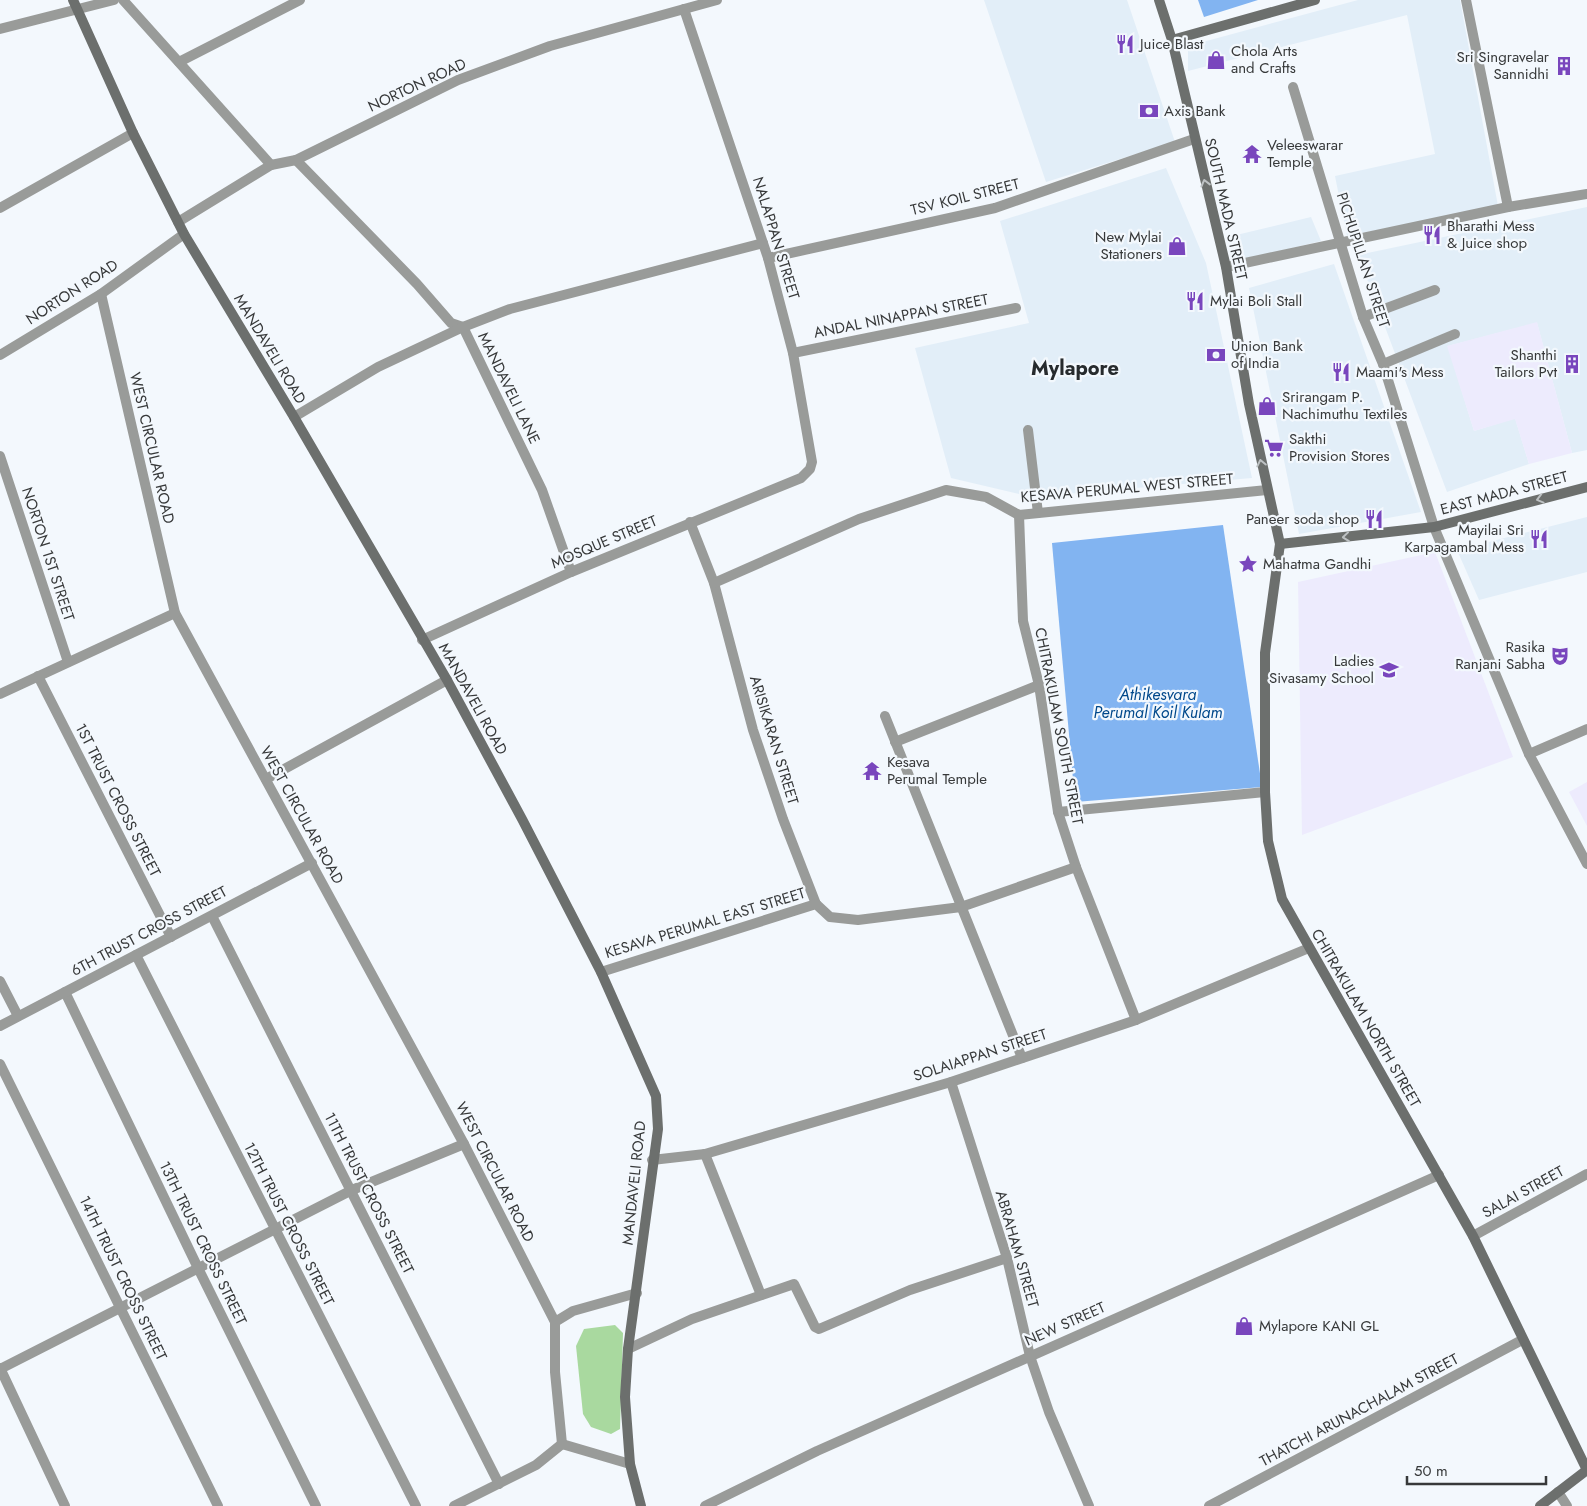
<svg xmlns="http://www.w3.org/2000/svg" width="1587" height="1506" font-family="Jost,sans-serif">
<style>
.built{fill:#e2eef8}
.education{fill:#edebfd}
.green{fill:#a9d99f}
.water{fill:#82b4f1}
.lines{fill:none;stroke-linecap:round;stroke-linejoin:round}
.street{stroke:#999b99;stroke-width:10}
.secondary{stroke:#6c6f6d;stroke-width:10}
.oneway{stroke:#bdc1c3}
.labels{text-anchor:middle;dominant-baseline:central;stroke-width:4.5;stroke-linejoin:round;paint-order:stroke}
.poi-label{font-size:15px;fill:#37393a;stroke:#f3f8fd;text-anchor:start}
.street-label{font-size:15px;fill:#37393a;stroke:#f3f8fd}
.water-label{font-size:16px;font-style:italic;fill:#00488b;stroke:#f3f8fd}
.district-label{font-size:20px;font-weight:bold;fill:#272b2e;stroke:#f3f8fd}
</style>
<rect width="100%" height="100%" fill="#f3f8fd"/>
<g class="built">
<polygon points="984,0 1127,0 1175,142 1046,182"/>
<polygon points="1358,0 1460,0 1498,206 1347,236 1335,176 1435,154 1407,15 1188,71 1188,46"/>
<polygon points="1166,168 1206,263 1252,478 1032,497 951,478 915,348 1029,323 1000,221"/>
<polygon points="1587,207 1587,450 1572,453 1537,323 1448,346 1474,431 1515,418 1529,464 1447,492 1358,255"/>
<polygon points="1311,217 1321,241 1239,261 1228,237"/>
<polygon points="1334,264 1421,512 1299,534 1249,288"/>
<polygon points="1587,517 1587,572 1479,600 1457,550"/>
</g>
<g class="education">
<polygon points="1537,322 1572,453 1529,464 1515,419 1474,431 1447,346"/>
<polygon points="1435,552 1513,757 1302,835 1298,582"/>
<polygon points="1587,782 1587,826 1569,792"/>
</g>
<polygon class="green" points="615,1325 623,1333 620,1429 611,1434 591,1427 583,1414 576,1346 584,1329"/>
<g class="water">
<polygon points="1198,0 1258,0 1204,17"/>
<polygon points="1223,525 1262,787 1075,802 1052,543"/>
</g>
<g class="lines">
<g class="street">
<polyline points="123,0 271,165"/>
<polyline points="1466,0 1508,207"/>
<polyline points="0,29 114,0"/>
<polyline points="179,62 300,0"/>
<polyline points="1293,87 1363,317 1383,364 1434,527 1529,754 1587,864"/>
<polyline points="296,160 417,284 451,323 463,327 542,490 571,572"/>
<polyline points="0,208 133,133"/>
<polyline points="178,222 271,165 296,160 458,80 550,46 717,0"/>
<polyline points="768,258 995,208 1194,139"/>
<polyline points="1226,267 1508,207 1587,194"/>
<polyline points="101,294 175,613 464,1144 555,1322"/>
<polyline points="1363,317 1435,290"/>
<polyline points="793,353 1016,308"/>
<polyline points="0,355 101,294 184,234"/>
<polyline points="1383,364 1455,334"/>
<polyline points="294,417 378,367 463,327 510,309 763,243"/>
<polyline points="1028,430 1038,513"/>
<polyline points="0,456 68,662"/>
<polyline points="1019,515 1023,621 1039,685 1058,812 1076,867 1136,1020"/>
<polyline points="690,522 714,583 753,730 783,819 816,904"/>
<polyline points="714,583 859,519 946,490 986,497 1019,515 1267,490"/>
<polyline points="422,640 571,572 801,478 810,469 812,462 793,353 768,258 684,9"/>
<polyline points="38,676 171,937"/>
<polyline points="0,694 175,613"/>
<polyline points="885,716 1022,1058"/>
<polyline points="895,742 1039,685"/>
<polyline points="1529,754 1587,729"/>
<polyline points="266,779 447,680"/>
<polyline points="1058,812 1265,792"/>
<polyline points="212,916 499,1484"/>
<polyline points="136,955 416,1506"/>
<polyline points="601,972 816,904 830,917 858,920 961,907 1076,867"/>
<polyline points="0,981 18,1016"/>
<polyline points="65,992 198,1268 316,1506"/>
<polyline points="0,1026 312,863"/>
<polyline points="0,1064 218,1506"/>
<polyline points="951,1082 1007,1258 1030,1356 1049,1412 1089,1506"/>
<polyline points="705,1154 761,1295"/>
<polyline points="652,1160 705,1154 951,1082 1136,1020 1309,948"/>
<polyline points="1473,1236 1587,1174"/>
<polyline points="628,1349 692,1319 794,1284 815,1327 819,1329 910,1290 1007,1258"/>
<polyline points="0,1368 65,1506"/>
<polyline points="0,1369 352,1190 464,1144"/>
<polyline points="562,1444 555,1372 555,1322 573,1311 637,1293"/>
<polyline points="1558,1492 1567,1506"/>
<polyline points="454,1506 536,1465 562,1444 630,1464"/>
<polyline points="705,1506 817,1451 1439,1175"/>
<polyline points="1209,1506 1522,1340"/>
</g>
<g class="secondary">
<polyline points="73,0 133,133 184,234 294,417 447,680 522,819 601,972 656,1096 658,1129 628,1349 625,1397 630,1464 641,1506"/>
<polyline points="1159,0 1172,40 1226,267 1249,404 1280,544 1265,653 1265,792 1268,841 1282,899 1473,1236 1587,1470"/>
<polyline points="1172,40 1315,0"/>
<polyline points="1280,544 1434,527 1587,487"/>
<polyline points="1540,1506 1587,1470"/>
</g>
</g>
<defs><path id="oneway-chevron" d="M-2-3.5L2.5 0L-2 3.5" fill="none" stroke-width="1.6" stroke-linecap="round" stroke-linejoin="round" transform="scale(1.25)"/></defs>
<g class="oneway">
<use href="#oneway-chevron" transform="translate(1205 183) rotate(-104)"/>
<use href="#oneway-chevron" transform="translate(1261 463) rotate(-102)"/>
<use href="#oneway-chevron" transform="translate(1540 499) rotate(165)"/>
<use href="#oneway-chevron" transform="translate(1346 537) rotate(174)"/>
</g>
<defs>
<g id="restaurant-bare" transform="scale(1.5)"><path d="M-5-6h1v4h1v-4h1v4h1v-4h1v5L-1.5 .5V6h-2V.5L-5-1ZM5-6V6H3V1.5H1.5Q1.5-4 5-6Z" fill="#7946bd" stroke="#f3f8fd" stroke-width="2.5" paint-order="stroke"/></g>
<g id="shop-bare" transform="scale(1.5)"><path d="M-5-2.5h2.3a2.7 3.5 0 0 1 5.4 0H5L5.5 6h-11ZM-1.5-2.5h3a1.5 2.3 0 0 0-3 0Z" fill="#7946bd" stroke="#f3f8fd" stroke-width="2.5" paint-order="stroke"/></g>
<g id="building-bare" transform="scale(1.5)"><path d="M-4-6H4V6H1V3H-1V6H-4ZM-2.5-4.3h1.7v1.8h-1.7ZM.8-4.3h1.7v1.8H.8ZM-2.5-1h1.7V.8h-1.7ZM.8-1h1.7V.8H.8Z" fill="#7946bd" stroke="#f3f8fd" stroke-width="2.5" paint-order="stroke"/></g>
<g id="bank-bare" transform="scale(1.5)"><path d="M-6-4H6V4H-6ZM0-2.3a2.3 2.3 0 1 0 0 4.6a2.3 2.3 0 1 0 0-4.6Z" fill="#7946bd" stroke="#f3f8fd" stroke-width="2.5" paint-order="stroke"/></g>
<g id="temple-bare" transform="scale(1.5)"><path d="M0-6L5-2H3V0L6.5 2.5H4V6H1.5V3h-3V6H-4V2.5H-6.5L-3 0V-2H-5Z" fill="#7946bd" stroke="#f3f8fd" stroke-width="2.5" paint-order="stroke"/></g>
<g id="supermarket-bare" transform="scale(1.5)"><path d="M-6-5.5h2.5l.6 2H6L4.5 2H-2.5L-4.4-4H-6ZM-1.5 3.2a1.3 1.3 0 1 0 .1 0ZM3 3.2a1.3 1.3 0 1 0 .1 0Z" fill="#7946bd" stroke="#f3f8fd" stroke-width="2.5" paint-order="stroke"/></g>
<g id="sight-bare" transform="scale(1.5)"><path d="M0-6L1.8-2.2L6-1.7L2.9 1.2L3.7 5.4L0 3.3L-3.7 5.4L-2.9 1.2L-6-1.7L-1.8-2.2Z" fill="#7946bd" stroke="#f3f8fd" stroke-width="2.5" paint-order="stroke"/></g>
<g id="theatre-bare" transform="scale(1.5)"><path d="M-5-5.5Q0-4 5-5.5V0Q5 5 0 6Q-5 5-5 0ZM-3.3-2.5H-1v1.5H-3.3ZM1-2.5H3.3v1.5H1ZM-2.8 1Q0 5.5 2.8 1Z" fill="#7946bd" stroke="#f3f8fd" stroke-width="2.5" paint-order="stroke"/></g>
<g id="school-bare" transform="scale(1.5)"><path d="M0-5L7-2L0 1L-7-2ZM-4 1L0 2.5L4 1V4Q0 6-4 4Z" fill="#7946bd" stroke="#f3f8fd" stroke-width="2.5" paint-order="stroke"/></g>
</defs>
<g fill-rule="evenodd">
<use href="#restaurant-bare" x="1125" y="44"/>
<use href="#shop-bare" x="1216" y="60"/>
<use href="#building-bare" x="1564" y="66"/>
<use href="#bank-bare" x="1149" y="111"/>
<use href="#temple-bare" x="1252" y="154"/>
<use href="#restaurant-bare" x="1432" y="235"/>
<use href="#shop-bare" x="1177" y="246"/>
<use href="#restaurant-bare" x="1195" y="301"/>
<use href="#bank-bare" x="1216" y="355"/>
<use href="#building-bare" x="1572" y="364"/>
<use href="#restaurant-bare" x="1341" y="372"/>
<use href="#shop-bare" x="1267" y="406"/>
<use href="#supermarket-bare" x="1274" y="448"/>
<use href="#restaurant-bare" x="1374" y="519"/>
<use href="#restaurant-bare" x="1539" y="539"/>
<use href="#sight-bare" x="1248" y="564"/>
<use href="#theatre-bare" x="1560" y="656"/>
<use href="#school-bare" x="1389" y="670"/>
<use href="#temple-bare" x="872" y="771"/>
<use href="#shop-bare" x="1244" y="1326"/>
</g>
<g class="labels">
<g class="poi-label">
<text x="1140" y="44">Juice Blast</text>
<text x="1231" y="51">Chola Arts<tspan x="1231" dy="17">and Crafts</tspan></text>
<text x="1549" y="57" text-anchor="end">Sri Singravelar<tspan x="1549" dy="17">Sannidhi</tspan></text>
<text x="1164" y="111">Axis Bank</text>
<text x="1267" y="145">Veleeswarar<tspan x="1267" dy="17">Temple</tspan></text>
<text x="1447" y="226">Bharathi Mess<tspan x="1447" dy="17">&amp; Juice shop</tspan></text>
<text x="1162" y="237" text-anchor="end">New Mylai<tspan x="1162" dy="17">Stationers</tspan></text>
<text x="1210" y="301">Mylai Boli Stall</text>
<text x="1231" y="346">Union Bank<tspan x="1231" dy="17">of India</tspan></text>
<text x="1557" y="355" text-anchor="end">Shanthi<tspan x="1557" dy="17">Tailors Pvt</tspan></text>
<text x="1356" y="372">Maami's Mess</text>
<text x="1282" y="397">Srirangam P.<tspan x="1282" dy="17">Nachimuthu Textiles</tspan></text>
<text x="1289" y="439">Sakthi<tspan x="1289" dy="17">Provision Stores</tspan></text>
<text x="1359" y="519" text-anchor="end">Paneer soda shop</text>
<text x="1524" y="530" text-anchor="end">Mayilai Sri<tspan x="1524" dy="17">Karpagambal Mess</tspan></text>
<text x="1263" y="564">Mahatma Gandhi</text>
<text x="1545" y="647" text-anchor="end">Rasika<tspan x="1545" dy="17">Ranjani Sabha</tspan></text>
<text x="1374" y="661" text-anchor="end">Ladies<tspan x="1374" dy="17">Sivasamy School</tspan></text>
<text x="887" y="762">Kesava<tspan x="887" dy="17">Perumal Temple</tspan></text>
<text x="1259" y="1326">Mylapore KANI GL</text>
</g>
<g class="street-label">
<text transform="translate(417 85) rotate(-25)">NORTON ROAD</text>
<text transform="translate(965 197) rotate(-14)">TSV KOIL STREET</text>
<text transform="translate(1226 209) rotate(77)">SOUTH MADA STREET</text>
<text transform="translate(776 238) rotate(73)">NALAPPAN STREET</text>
<text transform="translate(1363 260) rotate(72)">PICHUPILLAN STREET</text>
<text transform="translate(72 292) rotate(-33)">NORTON ROAD</text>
<text transform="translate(901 316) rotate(-11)">ANDAL NINAPPAN STREET</text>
<text transform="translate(270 349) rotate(59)">MANDAVELI ROAD</text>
<text transform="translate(509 388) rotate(64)">MANDAVELI LANE</text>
<text transform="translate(152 448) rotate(77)">WEST CIRCULAR ROAD</text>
<text transform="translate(1127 488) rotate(-5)">KESAVA PERUMAL WEST STREET</text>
<text transform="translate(1504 493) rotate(-15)">EAST MADA STREET</text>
<text transform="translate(604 542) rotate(-23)">MOSQUE STREET</text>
<text transform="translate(48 554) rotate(72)">NORTON 1ST STREET</text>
<text transform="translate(473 699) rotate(61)">MANDAVELI ROAD</text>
<text transform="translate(1059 726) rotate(79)">CHITRAKULAM SOUTH STREET</text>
<text transform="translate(774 740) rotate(73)">ARISIKARAN STREET</text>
<text transform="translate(118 800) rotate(63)">1ST TRUST CROSS STREET</text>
<text transform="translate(302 815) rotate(61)">WEST CIRCULAR ROAD</text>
<text transform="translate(705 923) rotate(-17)">KESAVA PERUMAL EAST STREET</text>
<text transform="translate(149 931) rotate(-28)">6TH TRUST CROSS STREET</text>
<text transform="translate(1366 1018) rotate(60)">CHITRAKULAM NORTH STREET</text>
<text transform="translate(980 1055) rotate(-18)">SOLAIAPPAN STREET</text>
<text transform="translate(495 1172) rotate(63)">WEST CIRCULAR ROAD</text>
<text transform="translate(634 1183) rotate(-84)">MANDAVELI ROAD</text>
<text transform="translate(1523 1192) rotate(-29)">SALAI STREET</text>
<text transform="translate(369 1193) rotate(63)">11TH TRUST CROSS STREET</text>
<text transform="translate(289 1224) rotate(63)">12TH TRUST CROSS STREET</text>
<text transform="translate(203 1243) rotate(64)">13TH TRUST CROSS STREET</text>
<text transform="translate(1017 1249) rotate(74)">ABRAHAM STREET</text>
<text transform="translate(123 1278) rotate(64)">14TH TRUST CROSS STREET</text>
<text transform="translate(1065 1324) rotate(-24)">NEW STREET</text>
<text transform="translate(1359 1410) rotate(-28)">THATCHI ARUNACHALAM STREET</text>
</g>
<g class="water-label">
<text x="1158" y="694">Athikesvara<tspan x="1158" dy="18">Perumal Koil Kulam</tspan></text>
</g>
<g class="district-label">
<text x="1075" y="368">Mylapore</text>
</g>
</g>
<path d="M1407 1476v8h139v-8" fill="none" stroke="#37393a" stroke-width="2.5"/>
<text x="1414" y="1476" font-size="15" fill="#37393a" stroke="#f3f8fd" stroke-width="4" paint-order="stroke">50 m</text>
</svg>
